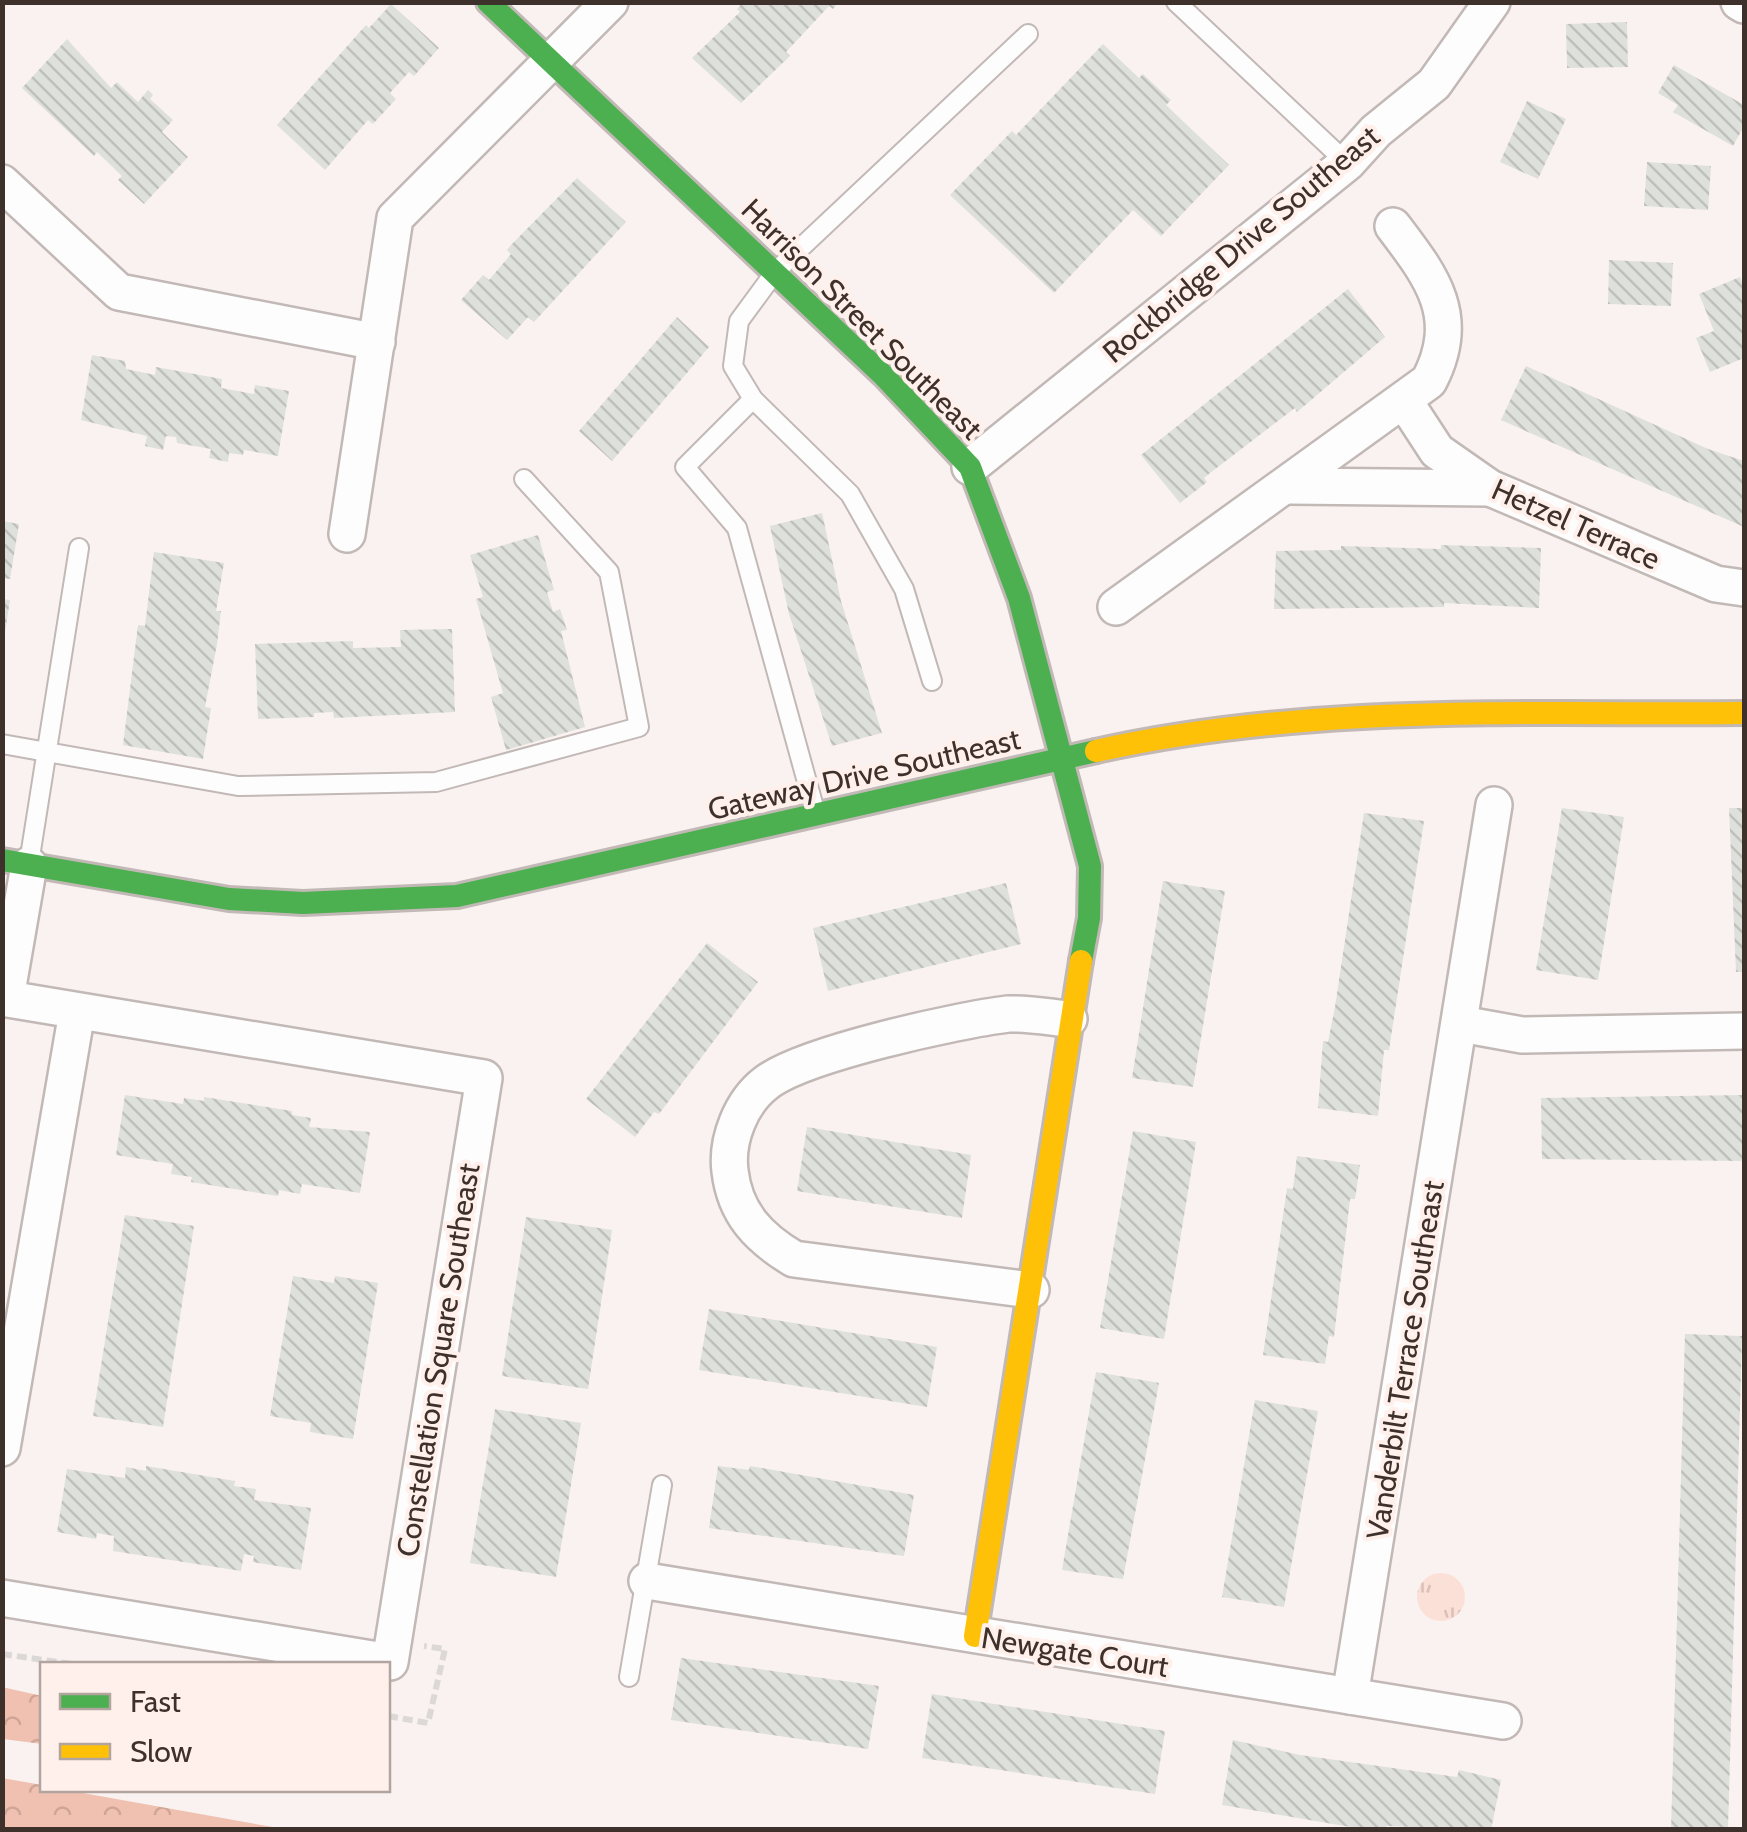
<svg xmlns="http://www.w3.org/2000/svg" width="1747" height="1832" font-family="Cabin,sans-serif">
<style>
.forest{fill:url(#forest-crowns)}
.park{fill:url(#park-tufts)}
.building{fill:url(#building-back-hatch)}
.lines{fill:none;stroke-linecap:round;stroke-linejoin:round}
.lane-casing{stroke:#c2b9b6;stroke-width:22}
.street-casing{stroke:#c2b9b6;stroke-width:40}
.fast-casing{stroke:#c2b9b6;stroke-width:28}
.slow-casing{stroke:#c2b9b6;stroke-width:28}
.path{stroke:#dbd8d7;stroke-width:6;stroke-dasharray:10 5;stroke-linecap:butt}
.lane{stroke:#fefdfd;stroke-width:18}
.street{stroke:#fefdfd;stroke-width:35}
.fast{stroke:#4caf50;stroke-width:22}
.slow{stroke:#ffc107;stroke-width:22}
.labels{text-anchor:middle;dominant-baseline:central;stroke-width:8;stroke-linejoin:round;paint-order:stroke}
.street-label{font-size:30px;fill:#3e312c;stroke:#fff0eb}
</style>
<defs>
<pattern id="forest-crowns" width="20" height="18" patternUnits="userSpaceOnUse" patternTransform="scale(2.5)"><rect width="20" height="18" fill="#f0c0b0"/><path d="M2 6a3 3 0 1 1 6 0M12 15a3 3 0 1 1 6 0" fill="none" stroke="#cfa598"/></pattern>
<pattern id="park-tufts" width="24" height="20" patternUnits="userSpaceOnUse" patternTransform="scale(2.5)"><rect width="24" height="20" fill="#fbe0d7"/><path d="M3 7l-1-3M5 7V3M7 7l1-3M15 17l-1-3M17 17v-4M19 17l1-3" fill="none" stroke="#d8c1b9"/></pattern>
<pattern id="building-back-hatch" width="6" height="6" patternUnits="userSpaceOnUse" patternTransform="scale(2.5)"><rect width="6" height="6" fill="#dee0dc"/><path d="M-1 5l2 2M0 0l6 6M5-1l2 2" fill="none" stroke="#c0c1bd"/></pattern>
</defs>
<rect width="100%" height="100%" fill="#faf2f0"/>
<g class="forest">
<polygon points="2,1687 42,1696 42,1744 3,1739"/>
<polygon points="2,1778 42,1785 42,1790 66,1790 284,1829 3,1829"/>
</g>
<circle class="park" cx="1441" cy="1597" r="24"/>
<g class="building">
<polygon points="743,2 839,2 833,9 829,6 786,52 790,56 741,103 692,58 740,12 737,9"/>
<polygon points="391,4 439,48 414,76 409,72 390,93 396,99 373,124 368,120 325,170 277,125 366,25 369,28"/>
<polygon points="1627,22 1628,67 1567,68 1566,24"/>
<polygon points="67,39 111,88 117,82 138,102 148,90 153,95 150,99 173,120 162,132 188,157 144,204 118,180 122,176 97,152 94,156 22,88"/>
<polygon points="1103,44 1139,78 1143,74 1163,93 1171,100 1166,105 1229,165 1161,236 1133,210 1054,293 950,195 1012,131 1016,135"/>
<polygon points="1674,65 1744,105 1744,126 1733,146 1673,112 1678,105 1658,93"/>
<polygon points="1527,101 1566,119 1538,179 1500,162"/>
<polygon points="1647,162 1711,166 1708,210 1644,206"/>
<polygon points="577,178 626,222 534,322 528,317 507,340 461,300 483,275 489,280 511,254 507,250 511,245"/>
<polygon points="1609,260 1673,263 1671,306 1608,304"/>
<polygon points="1740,277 1744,288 1744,358 1710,372 1696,338 1714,331 1699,294"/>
<polygon points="1348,289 1385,337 1297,412 1295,408 1210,473 1204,478 1207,482 1180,503 1141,455"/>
<polygon points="677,317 709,347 612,461 579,431"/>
<polygon points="92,355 125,361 126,369 155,375 156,367 222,379 221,388 254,394 255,385 289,391 278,456 244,450 243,455 229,453 228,462 209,458 211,449 177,443 176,437 166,436 163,450 145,446 147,436 81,420"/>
<polygon points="1526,366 1708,449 1744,461 1744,527 1501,420"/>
<polygon points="822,513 841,601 882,733 832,746 789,614 770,526"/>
<polygon points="2,521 19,524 10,579 2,578"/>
<polygon points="538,535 554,590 547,592 553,612 560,609 567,630 561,631 585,727 506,750 491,697 503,693 476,599 483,597 470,555"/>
<polygon points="1441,545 1541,548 1539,608 1444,603 1444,607 1274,609 1276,551 1341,550 1341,546 1441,549"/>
<polygon points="154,552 224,563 216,611 221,611 217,644 205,707 211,708 203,759 123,745 138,625 145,626"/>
<polygon points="2,599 10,600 5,632 2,631"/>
<polygon points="452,629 455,712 334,718 333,712 314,713 314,717 258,719 255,644 353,641 353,648 401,647 400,630"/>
<polygon points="1562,808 1624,817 1598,980 1536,970"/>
<polygon points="1729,808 1744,808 1744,972 1736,972"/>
<polygon points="1364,813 1424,821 1389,1050 1384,1050 1378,1116 1318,1108 1323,1041 1328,1042 1335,1007"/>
<polygon points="1163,881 1225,891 1193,1087 1132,1078"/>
<polygon points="1006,883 1021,944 828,991 813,928"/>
<polygon points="707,943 758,982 659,1114 654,1112 635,1137 586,1099"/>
<polygon points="125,1095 183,1104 184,1098 204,1101 204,1097 292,1111 292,1115 311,1118 309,1127 370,1132 360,1193 302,1184 300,1194 279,1190 278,1196 191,1182 192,1177 171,1174 173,1164 116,1155"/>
<polygon points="1744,1095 1744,1159 1741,1161 1542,1159 1541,1098"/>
<polygon points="807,1127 971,1155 962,1218 797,1191"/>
<polygon points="1133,1131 1196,1142 1164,1339 1100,1328"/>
<polygon points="1297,1156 1360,1165 1355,1199 1350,1199 1334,1337 1329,1336 1325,1364 1263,1355 1287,1188 1293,1189"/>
<polygon points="125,1215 194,1226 163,1427 93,1416"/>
<polygon points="526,1217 612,1230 588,1389 502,1376"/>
<polygon points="293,1276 334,1283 335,1276 378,1283 353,1439 310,1432 311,1423 270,1416"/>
<polygon points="709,1309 937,1347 927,1407 699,1370"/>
<polygon points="1685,1334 1742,1336 1728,1830 1671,1830"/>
<polygon points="1096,1372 1159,1383 1123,1579 1062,1570"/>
<polygon points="1255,1400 1318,1411 1284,1607 1222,1597"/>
<polygon points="495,1409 581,1423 556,1577 470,1563"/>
<polygon points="146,1466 235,1481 234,1486 256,1489 254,1500 311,1508 301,1570 253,1562 254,1556 244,1554 241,1571 113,1551 114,1536 97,1533 96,1539 57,1532 67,1469 125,1478 126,1467 146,1471"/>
<polygon points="718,1466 749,1470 750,1466 914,1495 904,1556 709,1528"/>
<polygon points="681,1658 879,1686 868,1749 671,1720"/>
<polygon points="932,1694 1165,1731 1155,1794 922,1758"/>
<polygon points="1233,1740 1300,1755 1457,1777 1459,1770 1501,1780 1491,1830 1386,1826 1386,1830 1368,1830 1222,1805"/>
</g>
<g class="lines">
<g class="lane-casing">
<g id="lane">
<polyline points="1176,2 1347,163"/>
<polyline points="753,399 685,467 737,528 815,811"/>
<polyline points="932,681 904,589 850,494 753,399 733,366 739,321 775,272 1028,34"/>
<polyline points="2,744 238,786 436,782 639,727 609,572 524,479"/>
<polyline points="29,863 79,548"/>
<polyline points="629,1677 662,1485"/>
</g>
</g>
<g class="street-casing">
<g id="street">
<polyline points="1739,2 1744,5"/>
<polyline points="2,183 119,292 377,342"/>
<polyline points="1405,402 1437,451 1490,488 1716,584 1744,588"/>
<polyline points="970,467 1347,163 1376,131 1434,84 1492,2"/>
<polyline points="1289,486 1490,488"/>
<polyline points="347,534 395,218 610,2"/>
<path d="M1116,607L1429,381C1463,316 1431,276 1393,226"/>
<polyline points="2,998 484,1078 390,1662 2,1598"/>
<polyline points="6,998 29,865"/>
<polyline points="1461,1024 1522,1035 1744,1031"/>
<path d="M1031,1290L794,1259C759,1238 735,1214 730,1171C726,1140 741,1102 766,1083C803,1054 958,1020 1008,1014C1027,1013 1049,1017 1069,1019"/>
<polyline points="2,1448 77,1012"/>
<polyline points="647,1581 1503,1721"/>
<polyline points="1350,1696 1494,805"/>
</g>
</g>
<g class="fast-casing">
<g id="fast">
<polyline points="488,2 883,375 970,467 1019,598 1090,866 1089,918 1081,961"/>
<polyline points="2,860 229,899 303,903 457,896 1096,751"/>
</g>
</g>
<g class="slow-casing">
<g id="slow">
<path d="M1096,751C1311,703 1525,715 1744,713"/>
<polyline points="975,1636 1081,961"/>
</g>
</g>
<g class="path">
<polyline points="2,1654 72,1664"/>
<polyline points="388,1716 428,1723 445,1649 424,1646"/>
</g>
<use href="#lane" class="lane"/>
<use href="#street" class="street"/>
<use href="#fast" class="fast"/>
<use href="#slow" class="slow"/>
</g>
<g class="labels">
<g class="street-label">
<text transform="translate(1241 244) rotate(-40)">Rockbridge Drive Southeast</text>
<text transform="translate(862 319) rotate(45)">Harrison Street Southeast</text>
<text transform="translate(1576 524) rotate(24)">Hetzel Terrace</text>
<text transform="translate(864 774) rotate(-13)">Gateway Drive Southeast</text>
<text transform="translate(438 1360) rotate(-81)">Constellation Square Southeast</text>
<text transform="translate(1405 1360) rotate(-81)">Vanderbilt Terrace Southeast</text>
<text transform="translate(1075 1652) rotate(9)">Newgate Court</text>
</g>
</g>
<rect width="1747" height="1832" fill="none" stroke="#3e312c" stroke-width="10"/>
<rect x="40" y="1662" width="350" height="130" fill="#fff0eb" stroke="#b2a49f" stroke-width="2.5"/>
<rect x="60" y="1694" width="50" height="15" fill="#4caf50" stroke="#b2a49f" stroke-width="2.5"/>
<text x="130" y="1712" font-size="30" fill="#3e312c">Fast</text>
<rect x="60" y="1744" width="50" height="15" fill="#ffc107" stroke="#b2a49f" stroke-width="2.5"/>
<text x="130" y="1762" font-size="30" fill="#3e312c">Slow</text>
</svg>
